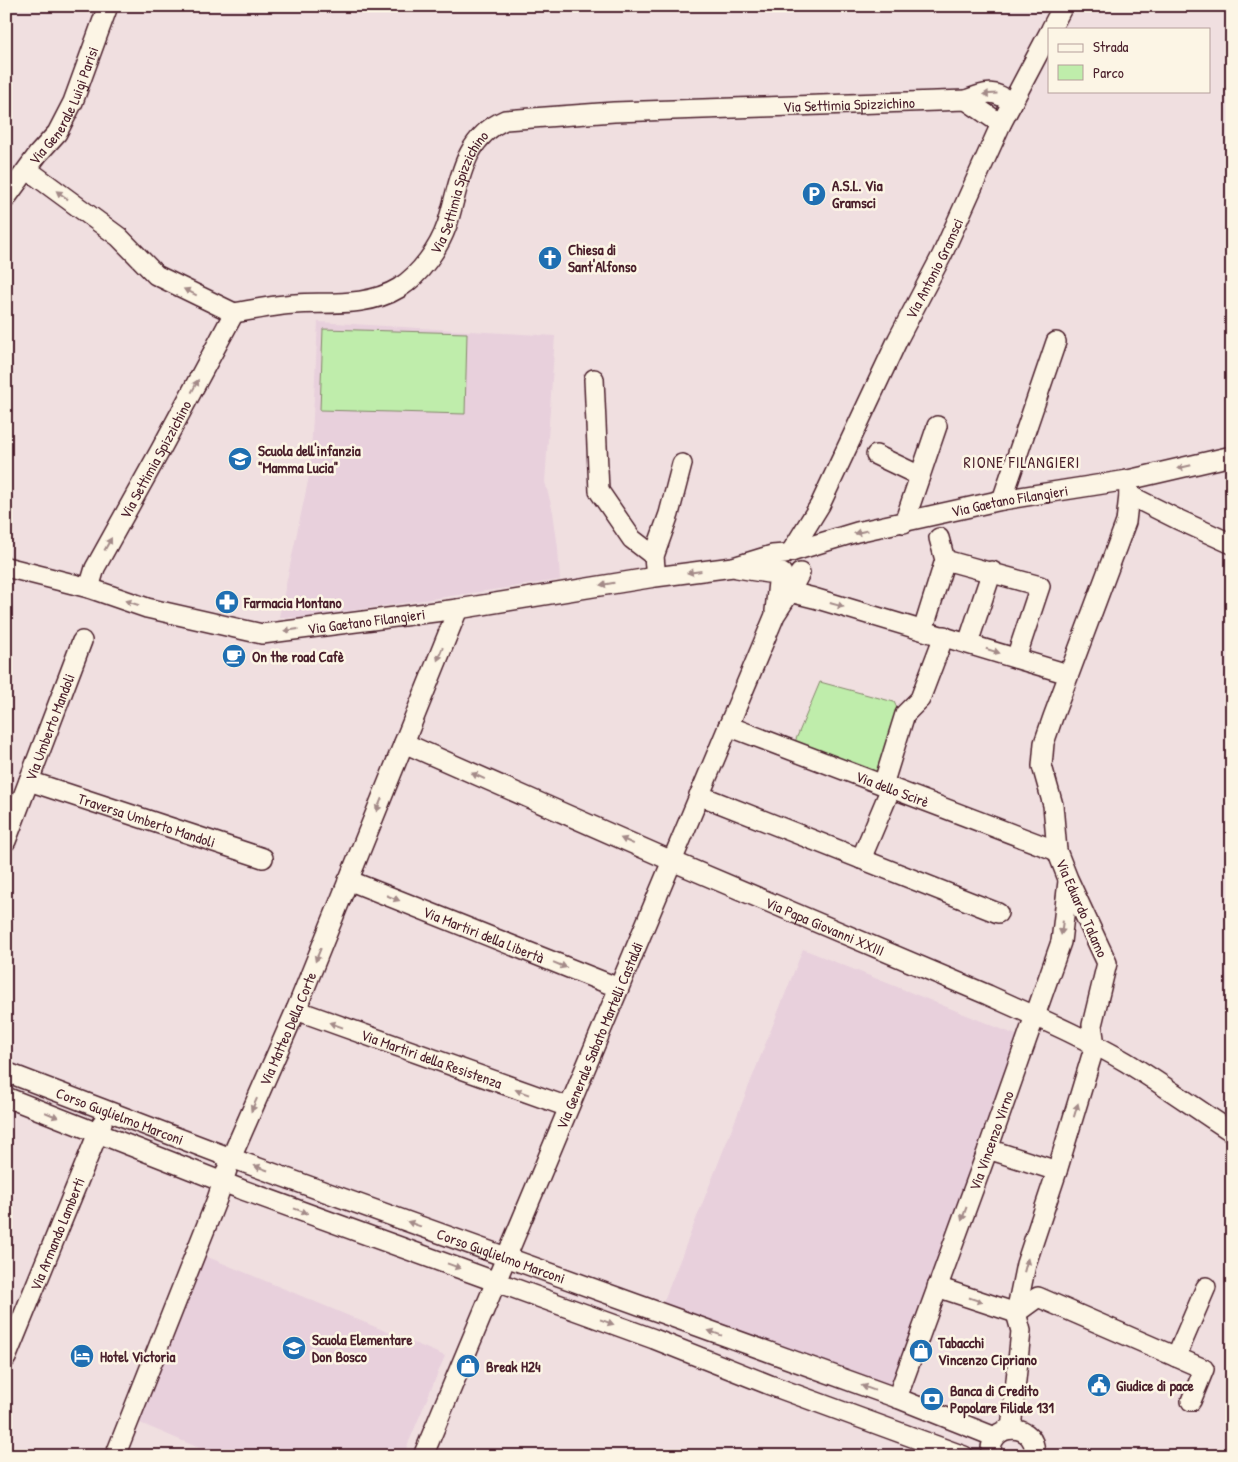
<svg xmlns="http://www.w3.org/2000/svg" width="1238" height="1462" font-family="'Patrick Hand',sans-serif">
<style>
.built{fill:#e8d0dc}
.green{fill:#bfedab;stroke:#84866b}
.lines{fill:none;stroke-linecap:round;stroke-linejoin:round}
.minor-casing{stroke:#4a1f2b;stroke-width:22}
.minor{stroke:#fcf5e5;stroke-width:19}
.oneway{fill:#a38a88}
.labels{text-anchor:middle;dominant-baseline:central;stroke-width:5;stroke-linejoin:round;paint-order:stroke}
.street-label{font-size:15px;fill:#4a1f2b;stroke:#fcf5e5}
.poi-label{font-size:15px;font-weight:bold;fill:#4a1f2b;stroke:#fcf5e5;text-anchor:start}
.neighbourhood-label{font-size:16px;letter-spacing:1px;fill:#4a1f2b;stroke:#fcf5e5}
</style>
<rect width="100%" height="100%" fill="#f0dfe0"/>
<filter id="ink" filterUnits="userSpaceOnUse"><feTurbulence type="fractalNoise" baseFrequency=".02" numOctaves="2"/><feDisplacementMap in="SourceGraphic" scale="10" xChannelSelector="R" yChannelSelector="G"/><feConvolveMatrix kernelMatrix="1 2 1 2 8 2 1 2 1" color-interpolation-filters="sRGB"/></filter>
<g filter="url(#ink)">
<g class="built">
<polygon points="318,322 555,336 545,482 553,512 558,548 560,580 302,618 279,617 310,472"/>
<polygon points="803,949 1026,1039 897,1398 659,1313"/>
<polygon points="203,1255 445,1356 403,1456 218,1456 133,1420"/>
</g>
<g class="green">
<polygon points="323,329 467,333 465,414 320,410"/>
<polygon points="820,682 894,702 900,714 877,774 794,744"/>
</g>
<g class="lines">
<g class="minor-casing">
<g id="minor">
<polyline points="1051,29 1063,6"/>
<path d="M966,100C987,92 993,89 1012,103"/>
<polyline points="28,170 119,237 156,275 234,313"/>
<path id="s1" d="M6,198L38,154L57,133L73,102L108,6"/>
<path id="s2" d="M234,313C254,310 275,305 295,304C329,302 368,307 399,288C420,275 439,248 447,225C460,185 461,139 505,120L614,112L966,100L1001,124"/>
<polyline points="594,379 599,491 632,539 654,556"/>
<polyline points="876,455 920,476"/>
<polyline points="1129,495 1177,519 1232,544"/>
<polyline points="1002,500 1056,342"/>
<polyline points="904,523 937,426"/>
<path id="s3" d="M791,552L820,505L898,339L942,255L1001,124L1049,33"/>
<path id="s4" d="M791,552L857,532L1002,500L1128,480L1232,456"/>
<polyline points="945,560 1040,586 1016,658"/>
<path id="s5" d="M6,567L89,588L147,608L262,634L458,609L655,577L733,567L772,555L785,554"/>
<polyline points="655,568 654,556 669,514 682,464"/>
<polyline points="737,568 768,573 782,573 778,582 775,611"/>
<path id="s6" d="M89,588L95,568L161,449L234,313"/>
<polyline points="790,592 814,598 1068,674"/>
<polyline points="923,630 945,560 939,538"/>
<polyline points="968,643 992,571"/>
<path id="s7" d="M728,726L1057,851"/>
<path id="s8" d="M404,743L672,861L988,995C1034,1016 1082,1036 1126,1062C1162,1084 1197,1109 1232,1132"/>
<path id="s9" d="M29,781L263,858"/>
<polyline points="883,785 905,714 920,699 944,636"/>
<polyline points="699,795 998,913"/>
<path id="s10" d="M6,841L82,641"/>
<polyline points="861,859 891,788"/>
<path id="s11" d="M348,880L619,988"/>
<path id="s12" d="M296,1010L568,1107"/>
<path id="s13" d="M6,1072L231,1158L897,1398L995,1437"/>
<polyline points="6,1097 243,1190 654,1339 770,1385 964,1456"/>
<polyline points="988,1149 1057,1171"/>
<polyline points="937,1287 1016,1313"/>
<polyline points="1016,1313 1038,1297 1204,1369 1191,1401"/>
<polyline points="1176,1357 1206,1287"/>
<path id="s14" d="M6,1358L102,1123"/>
<path id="s15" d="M897,1398L988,1149L1061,942L1068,881"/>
<polyline points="1011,1429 1021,1331 1016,1313 1026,1264 1057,1171 1095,1045 1092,1025 1107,963 1068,879 1057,851 1053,805 1042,766 1044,743 1053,717 1126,522 1129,495 1128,480"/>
<path id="s16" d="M115,1456L217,1199L231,1158L296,1010L458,609"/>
<path id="s17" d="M423,1456L775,615L790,592L800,573"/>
<path d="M991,1456C987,1419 1040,1422 1034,1456"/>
</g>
</g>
<use href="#minor" class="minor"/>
</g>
<defs><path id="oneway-solid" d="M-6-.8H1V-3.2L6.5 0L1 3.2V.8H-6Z" transform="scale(1.25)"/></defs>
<g class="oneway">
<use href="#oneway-solid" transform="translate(990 94) rotate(177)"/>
<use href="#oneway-solid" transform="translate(62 195) rotate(-144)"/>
<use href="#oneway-solid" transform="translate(190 292) rotate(-154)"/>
<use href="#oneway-solid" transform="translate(195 386) rotate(-62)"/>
<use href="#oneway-solid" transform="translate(1184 467) rotate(167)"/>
<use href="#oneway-solid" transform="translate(861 532) rotate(167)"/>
<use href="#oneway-solid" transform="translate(108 544) rotate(-61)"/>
<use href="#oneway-solid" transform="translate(694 572) rotate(173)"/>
<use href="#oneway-solid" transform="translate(607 584) rotate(171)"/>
<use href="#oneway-solid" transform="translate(132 603) rotate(-162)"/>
<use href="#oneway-solid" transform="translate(837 605) rotate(16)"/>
<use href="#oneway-solid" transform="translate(291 630) rotate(173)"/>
<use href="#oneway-solid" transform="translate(993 651) rotate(17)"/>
<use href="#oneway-solid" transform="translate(440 654) rotate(112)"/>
<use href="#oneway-solid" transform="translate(478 776) rotate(-156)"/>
<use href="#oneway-solid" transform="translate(379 805) rotate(112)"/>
<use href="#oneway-solid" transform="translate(627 841) rotate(-156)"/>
<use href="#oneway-solid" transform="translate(393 898) rotate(22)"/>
<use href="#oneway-solid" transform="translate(1062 928) rotate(97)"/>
<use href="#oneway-solid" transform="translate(318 955) rotate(112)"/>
<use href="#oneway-solid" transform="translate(560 965) rotate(22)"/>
<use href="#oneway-solid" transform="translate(336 1025) rotate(-160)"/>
<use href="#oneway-solid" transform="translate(522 1092) rotate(-160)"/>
<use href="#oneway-solid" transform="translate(254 1105) rotate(114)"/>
<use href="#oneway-solid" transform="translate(1076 1110) rotate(-73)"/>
<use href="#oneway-solid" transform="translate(52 1115) rotate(22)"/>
<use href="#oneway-solid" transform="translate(261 1168) rotate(-161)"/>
<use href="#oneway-solid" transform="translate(301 1211) rotate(20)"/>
<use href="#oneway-solid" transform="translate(964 1214) rotate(110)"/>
<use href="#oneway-solid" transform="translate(414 1224) rotate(-160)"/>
<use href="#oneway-solid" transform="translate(1026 1265) rotate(-75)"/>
<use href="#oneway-solid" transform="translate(454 1266) rotate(20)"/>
<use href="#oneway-solid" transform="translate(976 1300) rotate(19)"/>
<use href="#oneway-solid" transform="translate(607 1322) rotate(20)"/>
<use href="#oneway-solid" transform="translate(715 1333) rotate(-160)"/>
<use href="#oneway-solid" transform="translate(868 1388) rotate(-160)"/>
</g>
</g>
<defs>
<g id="parking-disc" transform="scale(1.25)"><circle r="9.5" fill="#1f6fb2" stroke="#fcf5e5"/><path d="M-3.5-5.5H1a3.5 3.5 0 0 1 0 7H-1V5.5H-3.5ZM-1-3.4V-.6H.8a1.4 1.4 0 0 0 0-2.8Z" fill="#fff"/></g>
<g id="church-disc" transform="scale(1.25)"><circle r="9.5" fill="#1f6fb2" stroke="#fcf5e5"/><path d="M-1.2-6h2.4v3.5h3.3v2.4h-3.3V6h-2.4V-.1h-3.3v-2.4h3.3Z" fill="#fff"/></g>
<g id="school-disc" transform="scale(1.25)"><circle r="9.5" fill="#1f6fb2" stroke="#fcf5e5"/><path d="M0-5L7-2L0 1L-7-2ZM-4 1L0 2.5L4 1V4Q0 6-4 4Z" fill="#fff"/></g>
<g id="pharmacy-disc" transform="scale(1.25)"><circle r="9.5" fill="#1f6fb2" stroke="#fcf5e5"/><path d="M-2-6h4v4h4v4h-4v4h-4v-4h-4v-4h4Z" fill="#fff"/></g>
<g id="cafe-disc" transform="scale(1.25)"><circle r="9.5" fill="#1f6fb2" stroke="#fcf5e5"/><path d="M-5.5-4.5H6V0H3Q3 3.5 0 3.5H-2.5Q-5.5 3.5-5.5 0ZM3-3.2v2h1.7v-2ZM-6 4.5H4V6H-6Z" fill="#fff"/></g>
<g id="shop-disc" transform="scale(1.25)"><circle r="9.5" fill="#1f6fb2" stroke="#fcf5e5"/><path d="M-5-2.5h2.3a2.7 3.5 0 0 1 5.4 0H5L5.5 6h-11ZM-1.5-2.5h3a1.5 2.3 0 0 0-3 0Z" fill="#fff"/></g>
<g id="hotel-disc" transform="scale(1.25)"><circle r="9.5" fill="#1f6fb2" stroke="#fcf5e5"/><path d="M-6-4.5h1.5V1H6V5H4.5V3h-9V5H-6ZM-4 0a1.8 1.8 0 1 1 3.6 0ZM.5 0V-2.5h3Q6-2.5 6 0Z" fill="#fff"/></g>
<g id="civic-disc" transform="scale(1.25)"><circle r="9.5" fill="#1f6fb2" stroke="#fcf5e5"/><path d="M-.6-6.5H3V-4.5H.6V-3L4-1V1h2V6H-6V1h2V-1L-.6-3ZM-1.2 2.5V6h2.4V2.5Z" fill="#fff"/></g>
<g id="bank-disc" transform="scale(1.25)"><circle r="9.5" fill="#1f6fb2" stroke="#fcf5e5"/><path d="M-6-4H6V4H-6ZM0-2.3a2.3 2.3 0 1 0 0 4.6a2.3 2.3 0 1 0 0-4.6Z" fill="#fff"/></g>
</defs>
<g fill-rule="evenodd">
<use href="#parking-disc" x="814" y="194"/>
<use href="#church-disc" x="550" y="258"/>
<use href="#school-disc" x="240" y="459"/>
<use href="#pharmacy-disc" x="227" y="602"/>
<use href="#cafe-disc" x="234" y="656"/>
<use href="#school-disc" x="294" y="1348"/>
<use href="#shop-disc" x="921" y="1351"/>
<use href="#hotel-disc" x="82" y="1356"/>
<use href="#shop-disc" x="468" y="1366"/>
<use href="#civic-disc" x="1099" y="1385"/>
<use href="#bank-disc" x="932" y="1399"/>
</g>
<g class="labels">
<g class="street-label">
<text stroke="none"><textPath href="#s2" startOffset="718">Via Settimia Spizzichino</textPath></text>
<text stroke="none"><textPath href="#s1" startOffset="110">Via Generale Luigi Parisi</textPath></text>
<text stroke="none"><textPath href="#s2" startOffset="284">Via Settimia Spizzichino</textPath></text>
<text stroke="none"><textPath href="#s3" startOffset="318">Via Antonio Gramsci</textPath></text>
<text stroke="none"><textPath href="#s6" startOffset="145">Via Settimia Spizzichino</textPath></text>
<text stroke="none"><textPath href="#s4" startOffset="225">Via Gaetano Filangieri</textPath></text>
<text stroke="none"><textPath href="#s5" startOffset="370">Via Gaetano Filangieri</textPath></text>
<text stroke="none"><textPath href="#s10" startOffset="122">Via Umberto Mandoli</textPath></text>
<text stroke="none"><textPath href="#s7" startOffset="176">Via dello Scirè</textPath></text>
<text stroke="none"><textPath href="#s9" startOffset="124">Traversa Umberto Mandoli</textPath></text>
<text transform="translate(1082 908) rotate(66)">Via Eduardo Talamo</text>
<text stroke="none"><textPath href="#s8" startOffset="459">Via Papa Giovanni XXIII</textPath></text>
<text stroke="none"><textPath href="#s11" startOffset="146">Via Martiri della Libertà</textPath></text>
<text stroke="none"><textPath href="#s16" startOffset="461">Via Matteo Della Corte</textPath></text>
<text stroke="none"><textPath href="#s17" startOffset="456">Via Generale Sabato Martelli Castaldi</textPath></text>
<text stroke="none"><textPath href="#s12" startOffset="144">Via Martiri della Resistenza</textPath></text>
<text stroke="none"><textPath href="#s13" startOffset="122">Corso Guglielmo Marconi</textPath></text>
<text stroke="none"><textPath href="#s15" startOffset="274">Via Vincenzo Virno</textPath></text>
<text stroke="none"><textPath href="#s14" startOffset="134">Via Armando Lamberti</textPath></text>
<text stroke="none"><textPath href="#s13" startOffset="528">Corso Guglielmo Marconi</textPath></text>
</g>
<g class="poi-label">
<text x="832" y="185">A.S.L. Via<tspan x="832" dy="17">Gramsci</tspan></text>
<text x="568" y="249">Chiesa di<tspan x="568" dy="17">Sant'Alfonso</tspan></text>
<text x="258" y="450">Scuola dell'infanzia<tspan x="258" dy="17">"Mamma Lucia"</tspan></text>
<text x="244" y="602">Farmacia Montano</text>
<text x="252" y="656">On the road Cafè</text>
<text x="312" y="1339">Scuola Elementare<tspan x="312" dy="17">Don Bosco</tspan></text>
<text x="938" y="1342">Tabacchi<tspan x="938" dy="17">Vincenzo Cipriano</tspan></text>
<text x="100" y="1356">Hotel Victoria</text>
<text x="486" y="1366">Break H24</text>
<text x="1116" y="1385">Giudice di pace</text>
<text x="950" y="1390">Banca di Credito<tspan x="950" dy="17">Popolare Filiale 131</tspan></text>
</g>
<g class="neighbourhood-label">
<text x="1022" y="462">RIONE FILANGIERI</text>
</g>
</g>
<rect width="1238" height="1462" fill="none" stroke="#fcf5e5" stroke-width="25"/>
<rect x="12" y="12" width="1213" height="1437" fill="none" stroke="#4a1f2b" stroke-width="2" filter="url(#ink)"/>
<rect x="1048" y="28" width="162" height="65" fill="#fcf5e5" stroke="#b59f9b"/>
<rect x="1058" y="44" width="25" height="8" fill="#fcf5e5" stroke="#b59f9b"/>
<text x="1093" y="52" font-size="15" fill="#4a1f2b">Strada</text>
<rect x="1058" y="65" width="25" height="15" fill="#bfedab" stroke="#b59f9b"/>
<text x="1093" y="78" font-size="15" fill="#4a1f2b">Parco</text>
</svg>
